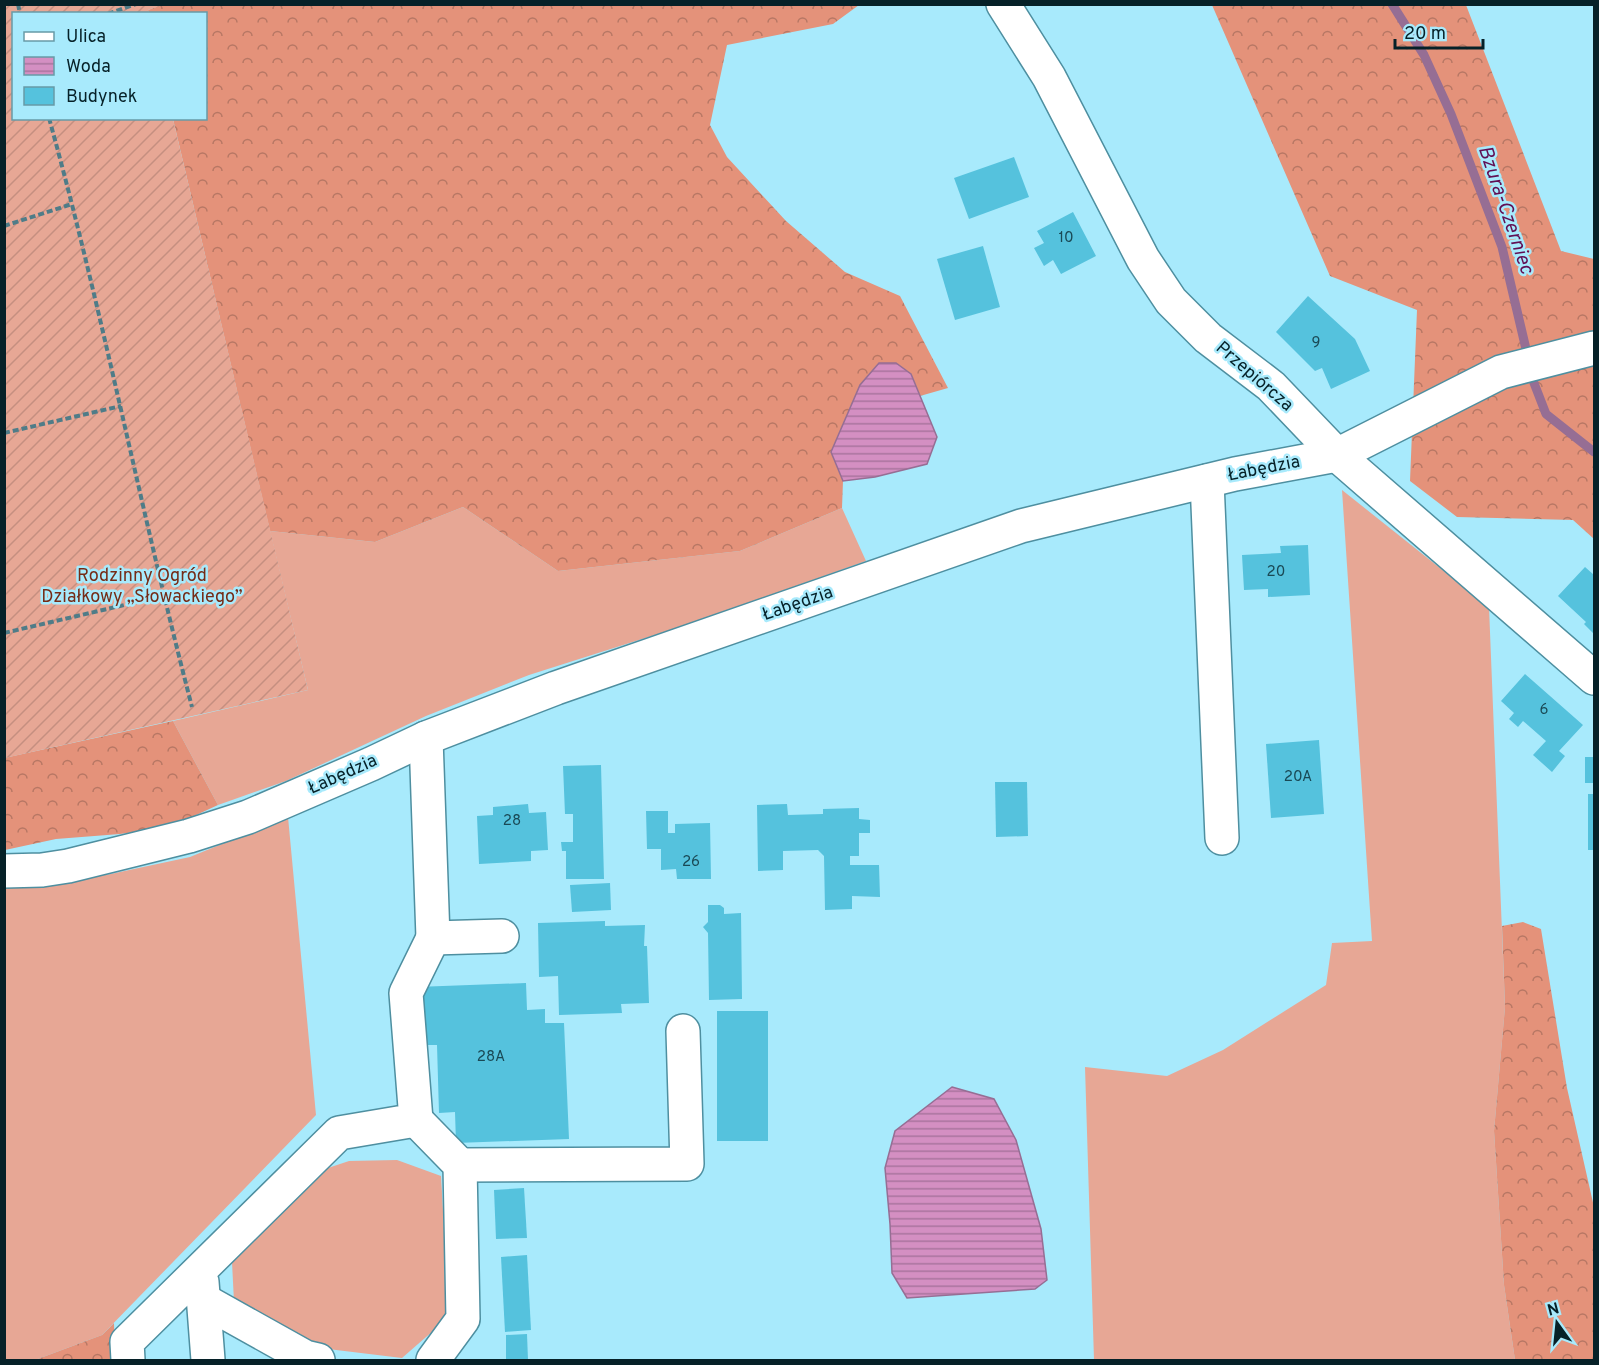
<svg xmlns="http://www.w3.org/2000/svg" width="1599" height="1365" font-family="Overpass,sans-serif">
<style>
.grass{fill:#e7a795}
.forest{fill:url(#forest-crowns)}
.garden{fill:url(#garden-furrows)}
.water{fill:url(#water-rules);stroke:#966e94;stroke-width:1.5}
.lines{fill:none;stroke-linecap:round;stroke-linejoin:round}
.stream{stroke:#966e94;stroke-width:9}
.building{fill:#55c2dd}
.minor-casing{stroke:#4e8fa0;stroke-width:36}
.path{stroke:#4f7c88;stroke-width:4;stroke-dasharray:6 3;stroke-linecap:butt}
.minor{stroke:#fff;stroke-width:33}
.labels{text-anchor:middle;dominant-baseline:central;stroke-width:5;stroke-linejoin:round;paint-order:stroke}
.number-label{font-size:15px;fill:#1a4955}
.street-label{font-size:18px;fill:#062128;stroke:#a8eafc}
.park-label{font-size:18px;fill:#752b16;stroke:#a8eafc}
.water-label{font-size:20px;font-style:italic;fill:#610f53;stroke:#a8eafc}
</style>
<defs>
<pattern id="forest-crowns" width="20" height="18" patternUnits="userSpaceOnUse" patternTransform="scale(1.5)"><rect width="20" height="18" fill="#e4927a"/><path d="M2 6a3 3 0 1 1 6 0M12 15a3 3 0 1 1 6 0" fill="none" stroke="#b77764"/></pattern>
<pattern id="garden-furrows" width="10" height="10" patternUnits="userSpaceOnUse" patternTransform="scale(1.5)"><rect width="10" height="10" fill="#e7a795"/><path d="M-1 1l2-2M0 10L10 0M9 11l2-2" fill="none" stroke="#c58f80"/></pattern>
<pattern id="water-rules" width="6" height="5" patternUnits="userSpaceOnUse" patternTransform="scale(1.5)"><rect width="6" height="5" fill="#d48fc2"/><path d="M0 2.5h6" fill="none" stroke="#aa749e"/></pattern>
</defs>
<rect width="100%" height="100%" fill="#a8eafc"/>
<g class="grass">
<polygon points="1342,490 1489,607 1505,1007 1494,1131 1504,1285 1515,1360 1094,1360 1085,1067 1167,1076 1223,1050 1326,985 1332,943 1372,941"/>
<polygon points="463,507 558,571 740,551 842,508 866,561 686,625 529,675 426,716 286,781 218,805 173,721 308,690 270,531 375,542"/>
<polygon points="288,817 316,1115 102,1335 35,1360 5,1360 5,882 106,875 190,857"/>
<polygon points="397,1160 441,1176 449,1317 402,1358 328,1349 234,1302 232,1262 328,1168 349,1161"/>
</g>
<g class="forest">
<polygon points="164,4 859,5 833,24 727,45 710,125 727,157 786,221 845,272 900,296 948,388 920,396 911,374 832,452 843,481 842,508 740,551 558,571 463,507 375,542 270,531 173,119 206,118 206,14 149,13 148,10"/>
<polygon points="1212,5 1466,5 1561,251 1594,259 1594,539 1573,520 1457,517 1410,481 1417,310 1330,276"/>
<polygon points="173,721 218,805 170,827 120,834 56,839 5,850 4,758"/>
<polygon points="1523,922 1541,929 1567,1088 1594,1207 1594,1360 1515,1360 1504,1285 1494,1131 1505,1007 1502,926"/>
<polygon points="114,1323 115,1360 22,1360 35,1360 102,1335"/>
</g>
<polygon class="garden" points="4,5 164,5 148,10 149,13 14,14 14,118 173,119 308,690 5,758"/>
<g class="water">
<polygon points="879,363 896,363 911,374 937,437 927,464 875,477 843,481 831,452 860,385"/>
<polygon points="952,1087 994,1099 1016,1140 1041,1229 1047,1280 1035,1289 907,1298 892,1273 890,1224 885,1168 895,1131"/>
</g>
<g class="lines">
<polyline class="stream" points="1392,4 1424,55 1451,114 1502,247 1534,383 1546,414 1594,452"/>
</g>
<g class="building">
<polygon points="1014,157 1029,197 969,219 954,178"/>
<polygon points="1073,212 1096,256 1061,274 1053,260 1044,266 1034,248 1044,243 1037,231"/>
<polygon points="983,246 1000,307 955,320 937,259"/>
<polygon points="1308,296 1355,339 1370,371 1331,389 1322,368 1315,371 1276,332"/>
<polygon points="1308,545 1310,595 1268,597 1268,589 1244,590 1242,555 1281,553 1280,546"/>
<polygon points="1585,567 1594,575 1594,634 1584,624 1586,622 1558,596"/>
<polygon points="1525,674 1583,725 1559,751 1565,756 1552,772 1533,755 1546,741 1523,721 1518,727 1509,719 1514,713 1501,701"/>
<polygon points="1319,740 1324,814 1271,818 1266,744"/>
<rect x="1585" y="757" width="9" height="26"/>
<polygon points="601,765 604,879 566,879 566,851 562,851 561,842 573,842 573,814 565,814 563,766"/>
<polygon points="995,782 1027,782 1028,836 996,837"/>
<rect x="1588" y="794" width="6" height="56"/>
<polygon points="528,804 529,813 546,812 548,850 531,851 531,861 479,864 477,816 493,815 493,807"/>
<polygon points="787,804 788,815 823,814 823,809 859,808 859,819 870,820 870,833 859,833 859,856 850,856 850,865 879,865 880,897 852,896 852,909 825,910 824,856 818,850 783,851 783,870 758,871 757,805"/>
<polygon points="646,811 668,811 668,833 675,833 675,824 710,823 711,879 677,879 676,869 661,870 661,849 647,849"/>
<polygon points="610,883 611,910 572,912 570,885"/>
<polygon points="708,905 720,905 724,908 724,914 741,913 742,999 709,1000 708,933 703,927 708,922"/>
<polygon points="605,921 605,926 645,925 644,946 647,946 649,1003 621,1004 622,1013 559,1015 558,976 539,977 538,923"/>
<polygon points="526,983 527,1010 545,1009 545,1023 564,1023 569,1139 456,1143 455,1112 439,1113 437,1045 418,1045 416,987"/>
<rect x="717" y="1011" width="51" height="130"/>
<polygon points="524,1188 527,1238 496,1239 494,1190"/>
<polygon points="527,1255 531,1330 505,1332 501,1257"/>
<polygon points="527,1334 528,1360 506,1360 506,1335"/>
</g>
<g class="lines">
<g class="minor-casing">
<g id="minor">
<polyline points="1003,4 1049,77 1143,259 1171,301 1208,338 1271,386 1337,455 1594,678"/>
<polyline points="1207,481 1222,838"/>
<polyline points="426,738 433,938 502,936"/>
<polyline points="4,871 42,870 68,866 189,836 248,817 371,764 426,738 556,688 1021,526 1235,474 1337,455 1501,372 1594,348"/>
<polyline points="416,1120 460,1165 463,1319 433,1360"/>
<polyline points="460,1165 687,1164 683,1031"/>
<polyline points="202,1282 208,1360"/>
<polyline points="203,1300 305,1357 318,1360"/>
<polyline points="128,1360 127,1342 339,1133 416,1120 406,993 433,938"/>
</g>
</g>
<g class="path">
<polyline points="18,4 20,14"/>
<polyline points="108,14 136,4"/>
<path d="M49,118C103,313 141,512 192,707"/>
<polyline points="4,226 72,204"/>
<polyline points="4,433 121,406"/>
<polyline points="4,633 163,596"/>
</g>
<use href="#minor" class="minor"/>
</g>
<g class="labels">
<g class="number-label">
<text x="1066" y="238">10</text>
<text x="1316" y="343">9</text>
<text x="1276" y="572">20</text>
<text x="1544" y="710">6</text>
<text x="1298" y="777">20A</text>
<text x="512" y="821">28</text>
<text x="691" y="862">26</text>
<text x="491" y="1057">28A</text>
</g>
<g class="street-label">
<text transform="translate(1254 377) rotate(41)">Przepiórcza</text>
<text transform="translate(1264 469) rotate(-11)">Łabędzia</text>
<text transform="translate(798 604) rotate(-19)">Łabędzia</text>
<text transform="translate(343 775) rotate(-24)">Łabędzia</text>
</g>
<g class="park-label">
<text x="142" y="576">Rodzinny Ogród<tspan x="142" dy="21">Działkowy „Słowackiego”</tspan></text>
</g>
<g class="water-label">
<text transform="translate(1505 210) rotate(71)">Bzura-Czerniec</text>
</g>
</g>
<rect width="1599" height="1365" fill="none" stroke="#062128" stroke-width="12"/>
<rect x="12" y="12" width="195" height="108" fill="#a8eafc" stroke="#679aa7" stroke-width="1.5"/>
<rect x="24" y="32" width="30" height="9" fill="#ffffff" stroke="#679aa7" stroke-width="1.5"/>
<text x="66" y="42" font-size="18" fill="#062128">Ulica</text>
<rect x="24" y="57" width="30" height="18" fill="url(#water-rules)" stroke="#679aa7" stroke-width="1.5"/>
<text x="66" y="72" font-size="18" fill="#062128">Woda</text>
<rect x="24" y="87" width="30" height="18" fill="#55c2dd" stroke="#679aa7" stroke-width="1.5"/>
<text x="66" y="102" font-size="18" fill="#062128">Budynek</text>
<g transform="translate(1557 1323) rotate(345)" stroke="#a8eafc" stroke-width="4.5" paint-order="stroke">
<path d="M0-4.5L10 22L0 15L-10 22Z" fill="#062128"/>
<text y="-9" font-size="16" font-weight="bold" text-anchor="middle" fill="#062128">N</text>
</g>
<path d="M1395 39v9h88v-9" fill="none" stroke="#062128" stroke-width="3"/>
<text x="1404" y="39" font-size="18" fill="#062128" stroke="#a8eafc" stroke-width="4.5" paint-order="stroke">20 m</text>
</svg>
